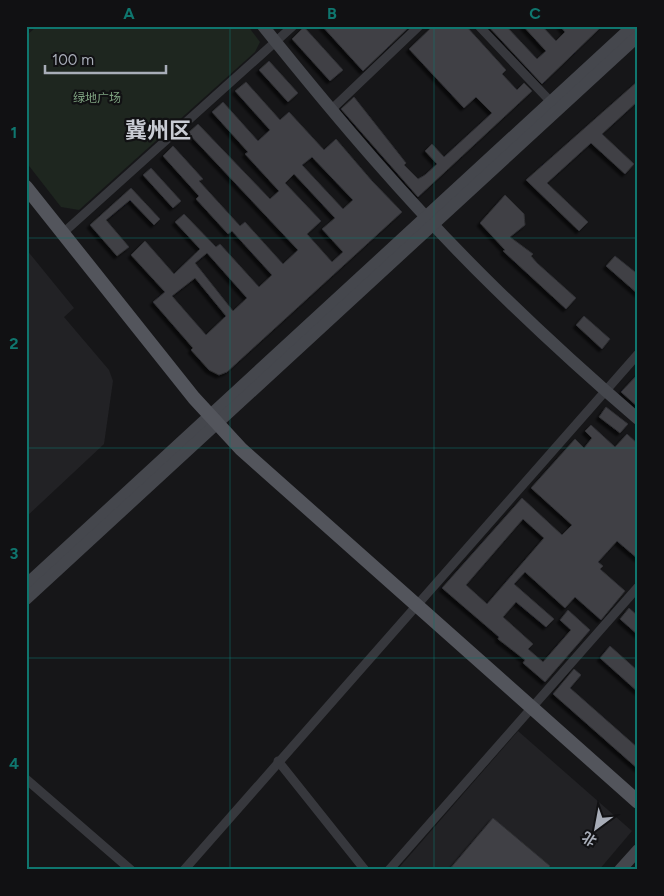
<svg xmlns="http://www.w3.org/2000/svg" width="664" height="896" font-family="Figtree,'Noto Sans SC',sans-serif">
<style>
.built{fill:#222225}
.green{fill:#1e261f}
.building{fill:#404145;stroke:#303034;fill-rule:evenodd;filter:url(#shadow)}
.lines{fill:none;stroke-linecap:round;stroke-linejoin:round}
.street{stroke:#37383d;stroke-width:9}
.secondary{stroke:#45474d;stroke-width:12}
.primary{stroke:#53555c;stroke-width:14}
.grid{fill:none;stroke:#0f766e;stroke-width:1;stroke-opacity:0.55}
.labels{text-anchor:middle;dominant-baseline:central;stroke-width:4.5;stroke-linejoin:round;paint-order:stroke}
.park-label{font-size:12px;fill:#7fa381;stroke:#111113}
.town-label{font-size:22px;font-weight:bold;fill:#c9ccd4;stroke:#111113}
.neatline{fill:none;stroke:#0f766e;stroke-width:2}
.grid-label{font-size:16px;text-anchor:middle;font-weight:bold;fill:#0f766e}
</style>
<defs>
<filter id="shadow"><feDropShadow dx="-3" dy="3" stdDeviation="1" flood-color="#0009"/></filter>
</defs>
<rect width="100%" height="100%" fill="#161618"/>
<g class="built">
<polygon points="26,249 74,308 64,317 109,370 113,381 104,444 26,517"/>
<polygon points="518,731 632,831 599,870 397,870"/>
</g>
<polygon class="green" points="37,26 248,26 260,42 255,52 79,210 61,207 26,162 26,36"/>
<g class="building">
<polygon points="322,26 410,26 363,71"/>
<polygon points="433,26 466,26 506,70 502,74 517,90 524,83 532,91 418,197 341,109 354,97 406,163 404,165 418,179 425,175 437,164 425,151 432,144 444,157 492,113 476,97 464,108 409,49"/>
<polygon points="488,26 506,26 537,59 546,51 523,26 542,26 556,41 565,32 560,26 602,26 542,84"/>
<polygon points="304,27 343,70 330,81 292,39"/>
<polygon points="269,61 298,93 288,102 259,70"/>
<polygon points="638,81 638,101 602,134 634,164 625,174 591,143 547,183 588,222 579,231 526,180"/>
<path d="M246,82L280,120L289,112L324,150L336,139L372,181L402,212L227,372L219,375L209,370L191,350L193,348L153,302L165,292L131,255L145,241L174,274L200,249L175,222L184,214L216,247L220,244L259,287L272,275L232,231L228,234L196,199L199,196L163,156L173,146L203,179L199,181L240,226L245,222L283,264L298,250L188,133L198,124L270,199L279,191L245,154L248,152L212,112L223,102L258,141L270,130L235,91ZM312,157L353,200L343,209L302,165ZM294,174L335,218L322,229L343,252L332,262L307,234L321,221L285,183ZM207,253L247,298L233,311L195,263ZM195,278L226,316L206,335L172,296Z"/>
<polygon points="151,168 181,201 173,208 143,175"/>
<polygon points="131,188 160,219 154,225 130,200 106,220 129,247 117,256 90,225"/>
<polygon points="505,195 524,214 525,225 510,237 533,254 531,256 537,263 576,298 566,309 503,251 505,250 480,223"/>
<polygon points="615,256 635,272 638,276 638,294 606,266"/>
<polygon points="584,316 610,339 602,349 576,325"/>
<polygon points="638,374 638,407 621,392"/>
<polygon points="606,407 628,424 620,433 599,417"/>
<path d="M591,425L615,447L627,434L638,444V559L617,541L598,562L603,566L600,569L625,591L601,620L575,597L565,608L525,572L514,584L554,619L546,627L516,602L503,617L533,644L528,649L543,662L571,630L560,620L568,610L590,630L545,682L523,663L525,660L498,639L499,637L442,588L522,498L562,535L572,525L531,488L575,439L584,448L592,438L585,431ZM523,519L544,538L487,604L466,585Z"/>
<polygon points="629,608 638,616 638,635 620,619"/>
<polygon points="610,646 638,671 638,692 600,658"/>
<polygon points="574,669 581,675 570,688 638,748 638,769 553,694"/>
<polygon points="493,818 550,866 546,870 449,870"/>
</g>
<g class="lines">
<g class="street">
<polyline points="479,26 551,102"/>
<polyline points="332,109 419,26"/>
<polyline points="63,233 293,26"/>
<polyline points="278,761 365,870"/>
<polyline points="26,779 131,870"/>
<polyline points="184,870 638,354"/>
<polyline points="389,870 638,587"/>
</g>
<g class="secondary">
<path d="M263,26C336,117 412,207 496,289C542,334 589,377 638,419"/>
<polyline points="26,585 633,26"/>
<polyline points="26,599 638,36"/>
<polyline points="620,870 638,850"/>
</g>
<polyline class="primary" points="26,187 194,398 241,449 638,802"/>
</g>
<path class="grid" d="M230,26V870M434,26V870M26,238H638M26,448H638M26,658H638"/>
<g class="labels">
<g class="park-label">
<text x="97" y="98">绿地广场</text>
</g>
<g class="town-label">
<text x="158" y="130">冀州区</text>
</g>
</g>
<rect width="664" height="896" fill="none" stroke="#111113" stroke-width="55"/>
<g transform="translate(596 828) rotate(212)" stroke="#111113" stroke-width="4" paint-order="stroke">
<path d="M0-4L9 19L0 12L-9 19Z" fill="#a8adb8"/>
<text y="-8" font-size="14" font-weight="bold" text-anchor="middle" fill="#a8adb8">北</text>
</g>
<path d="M45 65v8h121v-8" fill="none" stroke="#a8adb8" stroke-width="2.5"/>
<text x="52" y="65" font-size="15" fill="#a8adb8" stroke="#111113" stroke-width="4" paint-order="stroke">100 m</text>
<rect x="28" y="28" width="608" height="840" class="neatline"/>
<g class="grid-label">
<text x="129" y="19">A</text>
<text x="332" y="19">B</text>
<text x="535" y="19">C</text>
<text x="14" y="138">1</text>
<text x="14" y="349">2</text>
<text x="14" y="559">3</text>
<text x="14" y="769">4</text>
</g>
</svg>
